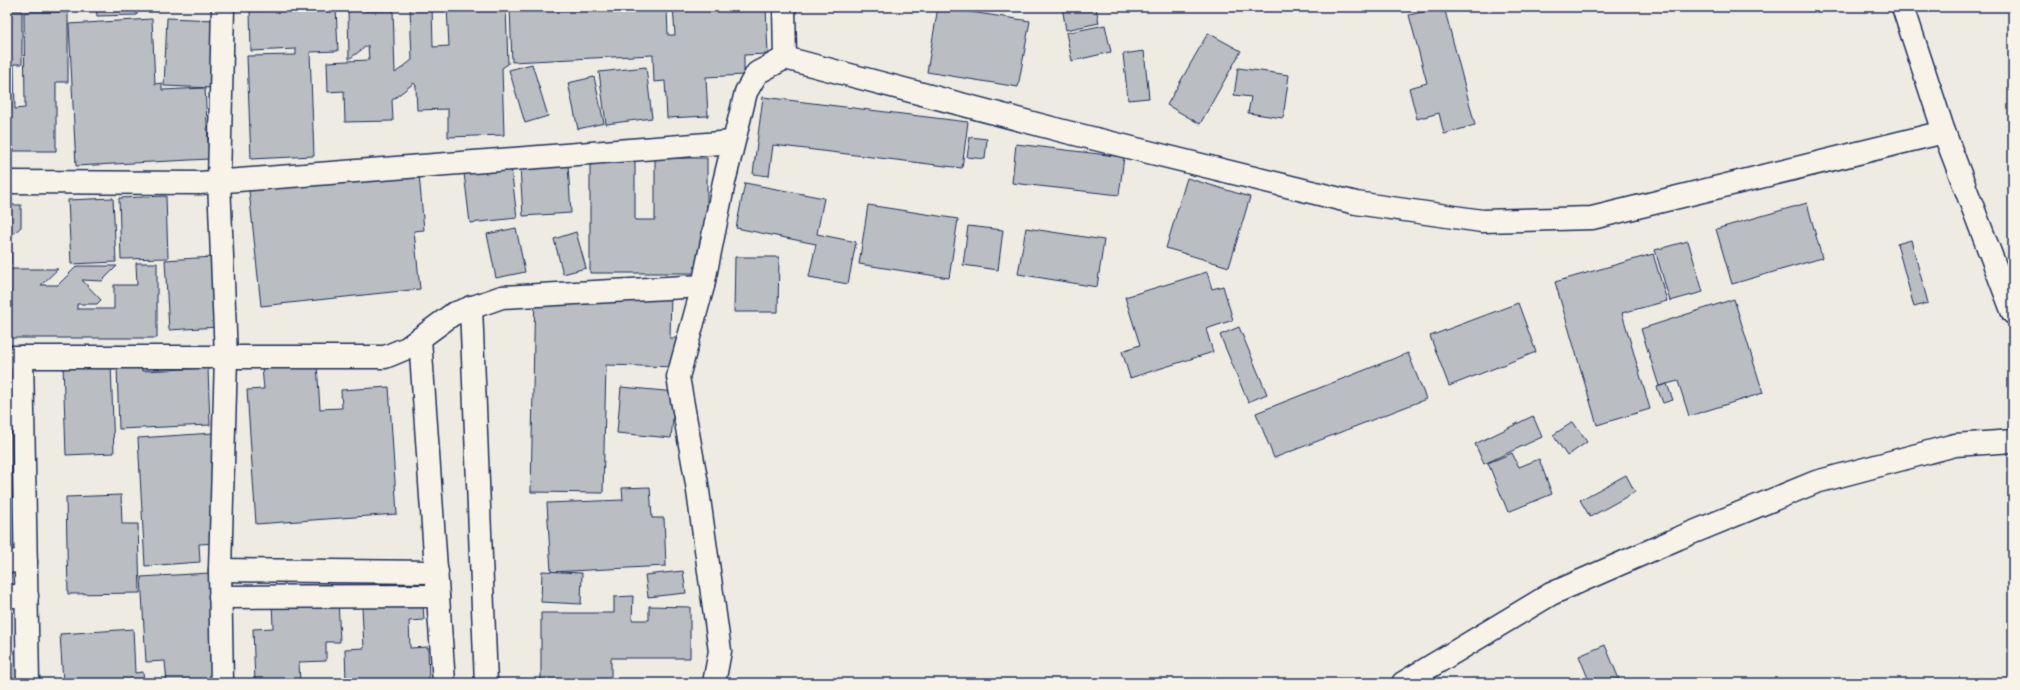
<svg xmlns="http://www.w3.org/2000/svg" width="2020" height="690" font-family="Mynerve,sans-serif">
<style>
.building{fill:#babdc2;stroke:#1b2f5e}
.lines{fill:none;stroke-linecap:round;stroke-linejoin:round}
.minor-casing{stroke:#1b2f5e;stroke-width:25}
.major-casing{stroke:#1b2f5e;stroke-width:25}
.minor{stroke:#f7f3e8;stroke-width:22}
.major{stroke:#f7f3e8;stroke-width:22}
</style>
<rect width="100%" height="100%" fill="#eeebe2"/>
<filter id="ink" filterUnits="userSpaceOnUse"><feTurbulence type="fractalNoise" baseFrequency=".025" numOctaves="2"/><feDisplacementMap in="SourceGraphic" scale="8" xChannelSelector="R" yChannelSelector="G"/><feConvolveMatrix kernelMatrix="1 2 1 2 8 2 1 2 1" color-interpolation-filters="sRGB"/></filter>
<g filter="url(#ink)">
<g class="building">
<polygon points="96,7 137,7 137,15 97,16"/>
<polygon points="336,7 338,51 310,52 314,156 251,159 247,56 296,55 296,49 251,51 250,11"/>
<polygon points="410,7 432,7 433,47 449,46 447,7 506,7 508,64 502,68 504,135 448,137 448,109 417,110 416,86 414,83 392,100 393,121 345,122 344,91 328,92 327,62 369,60 368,45 349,59 348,8 366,8 366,11 393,10 395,73 412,60"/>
<polygon points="510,7 667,7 668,35 675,35 673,7 766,7 768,54 744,55 744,75 706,77 708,116 667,118 665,81 654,82 653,55 512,62"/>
<polygon points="938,7 1030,21 1018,87 927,72"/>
<polygon points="1062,7 1096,7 1099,23 1066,30"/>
<polygon points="1444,7 1475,125 1444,134 1439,113 1417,119 1409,88 1427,83 1409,15"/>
<polygon points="7,11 22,11 22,64 14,64 15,109 25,108 24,12 68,12 68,82 56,82 56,151 7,151"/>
<polygon points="167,18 216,20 213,88 164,86"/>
<polygon points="152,19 155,84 162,83 162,90 205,88 209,159 76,166 69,24"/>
<polygon points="1105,25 1111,52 1072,61 1066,33"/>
<polygon points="1208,33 1241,51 1200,124 1167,105"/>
<polygon points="1144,51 1149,98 1128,100 1123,54"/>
<polygon points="532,64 548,116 525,123 509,70"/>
<polygon points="646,67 652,118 606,124 599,72"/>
<polygon points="1238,68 1289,75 1283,118 1248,113 1251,97 1234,95"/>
<polygon points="594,77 604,123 578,129 568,83"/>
<polygon points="763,97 968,122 962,168 773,145 769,176 753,174"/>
<polygon points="970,137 987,139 985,159 967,157"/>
<polygon points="1016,144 1124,157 1119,195 1012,183"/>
<polygon points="635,154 635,220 655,220 655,158 707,158 707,227 702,227 702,273 590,273 590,155"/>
<polygon points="418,163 424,230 414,231 420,289 261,306 248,181"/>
<polygon points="568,164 571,213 523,216 520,167"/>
<polygon points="511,167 517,218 470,223 464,173"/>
<polygon points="1187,178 1250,197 1229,267 1166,248"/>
<polygon points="745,183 824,198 817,234 856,242 848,284 809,277 816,244 736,228"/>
<polygon points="166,196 168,258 121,259 119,198"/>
<polygon points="113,198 116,262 71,264 68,200"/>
<polygon points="1807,203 1822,258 1732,284 1716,229"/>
<polygon points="7,205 21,205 21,227 11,236 11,264 7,264"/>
<polygon points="868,205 958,219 949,278 859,264"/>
<polygon points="968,226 1003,230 998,270 963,265"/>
<polygon points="516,228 525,272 496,278 487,234"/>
<polygon points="1026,228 1104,240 1097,287 1018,274"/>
<polygon points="576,232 586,268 563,274 554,239"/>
<polygon points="1911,240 1928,303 1914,307 1897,244"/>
<polygon points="1688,241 1703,292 1670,301 1655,250"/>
<polygon points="1653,254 1667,301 1622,313 1650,409 1597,425 1555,282"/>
<polygon points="213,257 218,327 169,330 165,260"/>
<polygon points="735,257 779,257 778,312 734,312"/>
<polygon points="136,263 157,263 157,338 7,338 7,269 58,269 41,285 58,285 77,266 117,266 102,281 82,280 101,300 97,304 77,304 77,309 114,309 114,285 137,285"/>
<polygon points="1207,272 1212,289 1223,286 1233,320 1206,329 1213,352 1130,378 1122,351 1140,345 1125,297"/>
<polygon points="535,288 671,291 670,338 678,338 678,367 606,365 603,493 531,492"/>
<polygon points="1734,299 1763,393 1689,416 1678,381 1659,386 1641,329"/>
<polygon points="1518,303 1536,352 1449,386 1430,336"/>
<polygon points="1239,327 1267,394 1248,402 1220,335"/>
<polygon points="1408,353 1426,399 1274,458 1256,413"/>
<polygon points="111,362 114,453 66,455 63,364"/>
<polygon points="317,364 320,409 342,408 341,390 389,387 397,514 256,524 247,390 264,389 262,368"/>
<polygon points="141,365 142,371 208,368 210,425 119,429 117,366"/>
<polygon points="7,366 16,366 21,520 7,520"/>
<polygon points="1667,384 1673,400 1663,403 1657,387"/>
<polygon points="621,387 676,392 671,438 617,433"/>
<polygon points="1533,416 1542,437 1484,464 1475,444"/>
<polygon points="1573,422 1587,442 1567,456 1553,435"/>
<polygon points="213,433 219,543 199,544 200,562 145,566 138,438"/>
<polygon points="1512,453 1519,467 1539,459 1552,494 1508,512 1488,463"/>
<polygon points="1626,475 1635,492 1590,517 1580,500"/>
<polygon points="650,487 652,518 664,518 666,566 551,572 547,503 623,500 622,488"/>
<polygon points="121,495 122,524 138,524 140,593 68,594 66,497"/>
<polygon points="542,571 582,573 581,604 541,602"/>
<polygon points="683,571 686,593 648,597 645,575"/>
<polygon points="209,573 216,683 167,683 165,661 146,662 141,577"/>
<polygon points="633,596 632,620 649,620 649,606 690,607 690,658 611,658 611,683 541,683 541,613 614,613 614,597"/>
<polygon points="338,598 340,642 326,642 326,661 299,662 300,683 255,683 253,629 273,628 272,600"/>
<polygon points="423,605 424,620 409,621 410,648 428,647 429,683 346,683 345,649 364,648 362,607"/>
<polygon points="133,629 135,673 143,672 144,683 63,683 60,634"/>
<polygon points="1605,645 1619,679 1609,683 1590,683 1579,656"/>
<rect x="7" y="652" width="26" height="31"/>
</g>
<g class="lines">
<g class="minor-casing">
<g id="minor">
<polyline points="784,7 785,58"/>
<polyline points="7,182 200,183 733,142"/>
<polyline points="471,307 486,683"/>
<polyline points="420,339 444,683"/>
<polyline points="7,357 385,357 407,348 453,314 502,297 703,286"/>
<polyline points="22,357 28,683"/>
<polyline points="7,561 26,562"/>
<polyline points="220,570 437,572"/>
<polyline points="7,596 27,596"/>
<polyline points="220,597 438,596"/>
<polyline points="222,683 220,570 226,357 219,181 223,7"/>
<polyline points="714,683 720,651 697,484 678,377 703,286 724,182 746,92 757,73 785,58 1063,131 1356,203 1482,221 1592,218 1944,132"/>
</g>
</g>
<g class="major-casing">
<g id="major">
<polyline points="1903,7 1944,132 2013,313"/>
<polyline points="1403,683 1551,594 1679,538 1816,482 1955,445 2013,441"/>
</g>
</g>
<use href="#minor" class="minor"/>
<use href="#major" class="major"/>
</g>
</g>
<rect width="2020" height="690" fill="none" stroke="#f7f3e8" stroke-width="24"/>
<rect x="12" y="12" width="1996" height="666" fill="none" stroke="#1b2f5e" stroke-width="1.5" filter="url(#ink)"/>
</svg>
